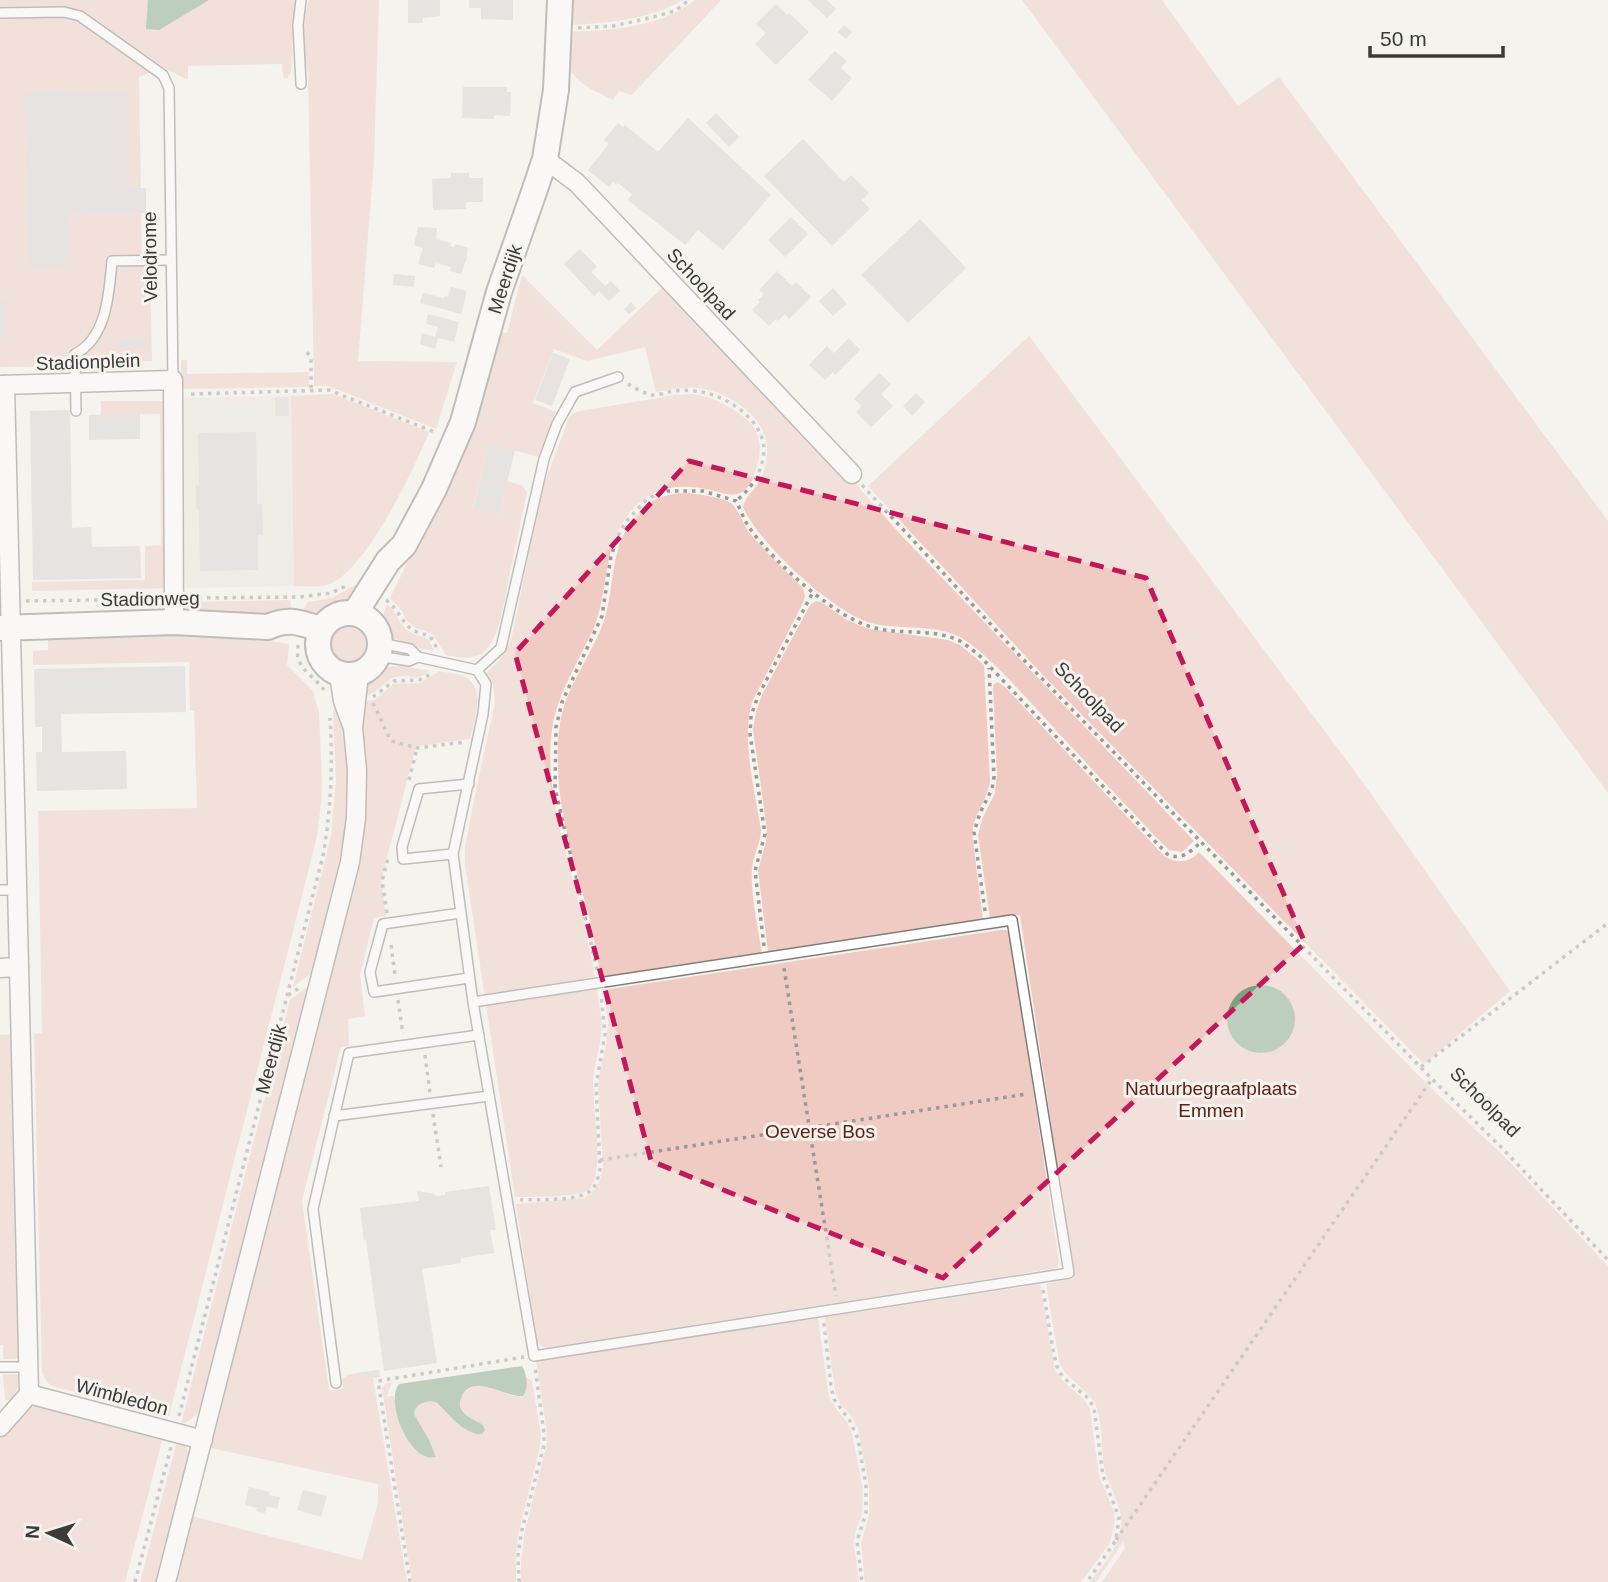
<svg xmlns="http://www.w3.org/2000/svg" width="1608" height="1582" font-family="Helvetica,sans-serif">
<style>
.built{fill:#eae6db}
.green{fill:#f0cbc3}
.water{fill:#7da27f}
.building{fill:#d5d1ce}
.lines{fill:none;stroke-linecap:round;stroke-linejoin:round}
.lane-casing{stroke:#7e7d79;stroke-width:12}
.street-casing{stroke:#7e7d79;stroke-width:21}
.secondary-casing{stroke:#7e7d79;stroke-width:28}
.path{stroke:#9a9996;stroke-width:3.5;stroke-dasharray:3.5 5;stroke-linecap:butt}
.lane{stroke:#fff;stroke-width:9}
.street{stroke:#fff;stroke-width:18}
.secondary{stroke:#fff;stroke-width:24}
.marked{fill:none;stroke:#c2185b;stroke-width:5;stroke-dasharray:14 9;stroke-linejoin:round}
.labels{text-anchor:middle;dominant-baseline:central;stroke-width:6;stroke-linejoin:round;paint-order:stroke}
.street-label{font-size:19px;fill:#3c3b39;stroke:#f4f3ee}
.park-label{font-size:19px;fill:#612115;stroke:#f4f3ee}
</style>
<rect width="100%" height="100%" fill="#f4f3ee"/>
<polygon class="built" points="291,396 294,586 185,588 182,398"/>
<g class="green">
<polygon points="0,0 295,0 291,72 287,78 284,78 283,76 282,64 188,66 188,79 186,79 162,67 139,77 142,266 150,267 152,361 143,361 143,366 0,367"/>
<path d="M309,0H379L374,160L358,361L457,362L436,429L328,386H314L308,71C301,53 303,18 309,0Z"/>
<path d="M569,0H683C648,20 608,23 568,25Z"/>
<path d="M695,0H721L632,95L619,91L613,100C596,91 570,82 567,60C566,51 568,41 568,32C611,30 660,28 695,0Z"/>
<polygon points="1022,0 1162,0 1238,106 1279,77 1608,521 1608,793"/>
<path d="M522,275L597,350L666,284L794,426L848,475L901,535L1194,841L1182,852L1169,850C1152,834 1137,816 1121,800C1092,769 1063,738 1034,706C1012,683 991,658 965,640C938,622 901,631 871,623C834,613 758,543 743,507C745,497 752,493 757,485C762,477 767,464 767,454C770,420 734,395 704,389C688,386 672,389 656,392L645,347L587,361L554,349L533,403L556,412L538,457L490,443L473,507L499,514L507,481L523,486L527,493C521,519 516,546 510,572C506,591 500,636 487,649C475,661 460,658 446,655L433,635L426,631L415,628L408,622L399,607L390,598L427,523L469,428L474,429L500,332L507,333Z"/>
<polygon points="1029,336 1359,777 1510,991 1424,1064 1042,674 868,486"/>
<polygon points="182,360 187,360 187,374 309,372 309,387 181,389 181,362"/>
<path d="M333,394L429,432C414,469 368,566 332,583C321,588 307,586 294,586L291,396Z"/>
<path d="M693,394C713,397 729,405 745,418C764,434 762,454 754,475C752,483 746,491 737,494C728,496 720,492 711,490C679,483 652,486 630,512C603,545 609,584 596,622C593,632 587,641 583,650C571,674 558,697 553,723C542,788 567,853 582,915C590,949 597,984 601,1019C604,1041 594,1060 593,1081C593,1088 594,1096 594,1103C595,1123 604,1176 588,1190C579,1197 529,1197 515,1197L465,865V847L476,790L495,703L493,685L486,673L499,661L511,641L542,490L569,418L572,414L580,411L675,395Z"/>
<polygon points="101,401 163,401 165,407 168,588 32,591 32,582 145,580 145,546 161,545 160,414 101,415"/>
<path d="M689,493C701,495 723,497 732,504C738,509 743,524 749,532C765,552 785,569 803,588L805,596L803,603L752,702C741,739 755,791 761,830C761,843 753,855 752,868C750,891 758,929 762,953L601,977C597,958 594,939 590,920C577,871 560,821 558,769C557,748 558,726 564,706C573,679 590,655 601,629C617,590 607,548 637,514C651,498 668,493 689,493Z"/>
<polygon points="355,585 361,586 347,604 332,607 319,616 303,617 304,608 308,602 332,598"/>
<polygon points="288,600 291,602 290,616 261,614 205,615 194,612 186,602"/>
<path d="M816,601L821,602L847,620L869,629L948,640L960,645L984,665L990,782C987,800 974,814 972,833L983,920L768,952L758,870L766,842L767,830L753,729L756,712L762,695L810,605Z"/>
<path d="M387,604C396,611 397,619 404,627C411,635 421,635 429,640L434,651C409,646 371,638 387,604Z"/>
<circle cx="348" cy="644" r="18"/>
<polygon points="194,634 232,635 289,644 287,665 313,691 319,713 322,781 321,803 317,836 308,872 169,1416 52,1386 47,1382 42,1373 34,1034 42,1033 38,811 197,808 194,711 190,711 189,662 33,665 33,651 48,650 48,637"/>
<path d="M400,666L428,670L429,671C416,683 410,673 396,677C382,681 380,694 363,696C368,676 378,667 400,666Z"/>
<path d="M440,671C447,673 456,673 463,676C488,686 474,719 470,739L418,746L415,750L381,880L386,916L374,918L360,975L365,1016L348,1019L349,1046L341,1047L302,1201L329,1390L343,1389L342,1380L347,1375L362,1372L363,1379L373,1378L407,1582H174L191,1516L362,1560L378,1503V1484L211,1448L262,1237L354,878L362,702L374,700L394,684L420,683Z"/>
<path d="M998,682L1006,688L1164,856C1177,864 1189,863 1199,852L1432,1089L1509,1161L1608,1266V1582H1102L1125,1548L1123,1542L1096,1582H1090C1101,1567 1116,1551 1120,1532C1126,1510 1110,1491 1105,1471C1100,1450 1104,1420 1094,1402C1085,1386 1066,1380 1059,1362L1046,1284L1074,1278L1020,915L990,919L978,835L983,817L995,793L997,774L993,687L994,684Z"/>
<polygon points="338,705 343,731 348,780 347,829 341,867 313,972 293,987 331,836 336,778 333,711"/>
<path d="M1001,930H1006L1010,934L1059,1262L1057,1268L548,1348C541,1347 539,1344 536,1338L516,1204L584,1198C597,1191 601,1181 603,1167L598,1083L606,1045L608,1022L603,990Z"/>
<path d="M310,985L203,1403C199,1414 193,1420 181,1424L290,1000Z"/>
<polygon points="13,1034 19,1359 3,1359 3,1345 0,1345 0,1035"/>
<polygon points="1040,1284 1055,1370 1064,1382 1083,1398 1090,1409 1099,1476 1114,1511 1115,1521 1110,1543 1081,1582 865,1582 861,1543 869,1515 869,1485 858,1429 852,1417 840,1403 835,1391 825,1317"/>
<polygon points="818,1318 829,1397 837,1410 847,1422 852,1433 863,1490 862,1514 855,1533 854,1545 859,1582 521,1582 521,1564 524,1535 547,1443 546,1426 536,1360"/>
<polygon points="3,1374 20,1375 18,1387 13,1400 5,1400"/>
<path d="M525,1376L532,1381L541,1435L540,1447L518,1535L516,1554V1582H412L382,1388L386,1383L392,1382L387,1396H394C399,1428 403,1436 426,1457L434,1458L436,1456L414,1414C415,1403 426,1400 436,1402L454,1420L473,1433L478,1421C471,1418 463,1416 460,1408C459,1403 460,1397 464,1393C480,1375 505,1399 523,1396L526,1387Z"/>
<polygon points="34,1406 40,1406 163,1437 125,1582 0,1582 0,1437 27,1409"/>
<polygon points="177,1441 184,1444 190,1455 157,1582 140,1582"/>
</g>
<g class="water">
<polygon points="148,0 209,0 159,30 146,29"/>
<circle cx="1261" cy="1019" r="34"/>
<path d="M522,1366C527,1374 529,1388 523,1396C506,1398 471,1371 461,1398C455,1414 473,1418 483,1425L485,1430L482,1434C464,1435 449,1414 436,1402C426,1400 415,1403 414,1414L429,1440L436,1457C411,1465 384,1402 399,1384Z"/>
</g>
<g class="building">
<polygon points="408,0 440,0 440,16 423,18 423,23 408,23"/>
<polygon points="469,0 513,0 513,20 481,19 481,8 469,8"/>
<polygon points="808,0 827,0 836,9 827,18"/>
<polygon points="776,4 787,15 789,13 809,32 776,65 755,44 766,33 756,24"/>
<polygon points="844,25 852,32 846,39 838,32"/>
<polygon points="835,51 847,61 841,68 852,78 832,101 808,80"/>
<polygon points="463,87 507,87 507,92 511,92 510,116 494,115 494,119 462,118"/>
<polygon points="31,90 68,90 68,93 128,92 129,188 146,188 146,213 70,214 71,266 32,268 32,265 28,265 25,93 31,93"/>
<polygon points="716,113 739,137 729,147 706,123"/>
<polygon points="688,118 771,195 723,250 698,230 685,245 628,200 632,194 618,183 616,185 613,182 609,187 588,170 609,144 604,140 618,123 623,127 625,125 658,152"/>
<polygon points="803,139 844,182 851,175 869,193 862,200 870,209 832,246 764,176"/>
<polygon points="451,173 469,173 469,178 483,178 483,202 466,202 466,209 433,210 432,179 451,178"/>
<polygon points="791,217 808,234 785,257 768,240"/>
<polygon points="920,219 966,268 908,323 861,275"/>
<polygon points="418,227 437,228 436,239 451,243 450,246 454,247 455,244 468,248 466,262 465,262 461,274 450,271 451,267 436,263 434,268 418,264 423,248 414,245"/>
<polygon points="580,249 597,267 591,272 605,286 611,281 620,291 609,301 599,291 594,296 564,264"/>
<polygon points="777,271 792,286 796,282 811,297 789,319 785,314 778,321 776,319 769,326 752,310 760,302 758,300 764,294 759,290"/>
<polygon points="394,274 415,276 414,287 393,285"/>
<polygon points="451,287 467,291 461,314 420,303 423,293 444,298 445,296 448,297"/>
<polygon points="833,288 847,304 833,316 819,301"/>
<rect x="0" y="299" width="7" height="38"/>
<polygon points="631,302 636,308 629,314 624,309"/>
<polygon points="428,314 459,322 454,342 438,338 435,349 420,344 422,333 435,337 438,327 426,324"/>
<polygon points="145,338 145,347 120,348 120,339"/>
<polygon points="849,338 860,350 835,375 833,372 825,380 809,365 827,346 834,353"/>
<polygon points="553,353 570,359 552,406 535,400"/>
<polygon points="879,373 891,384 881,394 893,406 871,427 856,412 862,406 854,399"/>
<polygon points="916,393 925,402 912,416 903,406"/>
<polygon points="275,397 288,397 289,416 275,416"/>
<polygon points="70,410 72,528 91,527 92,547 140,546 141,578 33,580 30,411"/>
<polygon points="140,414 140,439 89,440 89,415"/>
<polygon points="256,432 257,504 262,504 263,535 258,535 258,570 200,571 199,509 196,509 196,485 199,485 198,433"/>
<polygon points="490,443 515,450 499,514 473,508"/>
<polygon points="185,666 186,712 61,714 62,752 126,751 127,789 37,791 36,752 42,752 42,727 35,727 34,669"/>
<polygon points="489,1186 496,1230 490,1230 494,1253 461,1258 461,1263 422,1269 437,1363 384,1371 366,1240 364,1240 360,1208 419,1201 417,1191 435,1194 436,1196 445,1195 445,1192"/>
<polygon points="379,1370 380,1377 363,1379 362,1372"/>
<polygon points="249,1487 270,1492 269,1495 280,1497 277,1509 267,1506 265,1513 256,1511 257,1508 245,1505"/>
<polygon points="303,1490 327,1496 321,1517 297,1510"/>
</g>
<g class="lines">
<g class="lane-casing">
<g id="lane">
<polyline points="0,13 64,12 80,16 163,75 169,88 173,380"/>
<polyline points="301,84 298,25 301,0"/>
<path d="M76,411L75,354C107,338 109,293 112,261L170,260"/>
<polyline points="380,643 410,649 418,657"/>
<polyline points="378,656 409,661 418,657 477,670 486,684 483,714 453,854 473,1002 534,1356 1069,1273 1012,920 473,1002"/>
<polyline points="477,670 501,648 544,459 557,424 575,392 618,377"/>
<polyline points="453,854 403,859 402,847 419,789 469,784"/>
<polyline points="0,890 17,890"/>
<polyline points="461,913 383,924 370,972 374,992 469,978"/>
<polyline points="334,1116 489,1096"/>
<polyline points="0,1367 29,1367"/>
<polyline points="336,1383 313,1209 349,1053 479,1035"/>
</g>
</g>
<g class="street-casing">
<g id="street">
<polyline points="545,159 577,183 852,474"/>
<polyline points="0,385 173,380 174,622"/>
<polyline points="339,674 343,701 352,725"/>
<polyline points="19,967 29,1394 203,1440"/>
<polyline points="0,968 19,967 5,385"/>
<polyline points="0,1427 29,1394"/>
<polyline points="166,1582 350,862 356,818 357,770 353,728 359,674"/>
</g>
</g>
<g class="secondary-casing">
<g id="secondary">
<circle cx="349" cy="644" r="31"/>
<polyline points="355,613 388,561 404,545 434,489 463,422 499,292 534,192 545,159 556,90 560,0"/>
<path d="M0,628L174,622L268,627C289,617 300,623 321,629"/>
</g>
</g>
<g class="path">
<polyline points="578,28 613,26 645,19 675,11 689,0"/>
<polyline points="307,352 311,358 311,390"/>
<path d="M628,384C634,388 645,394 653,395C659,395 667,392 674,391C683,390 693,390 701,392C728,396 764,421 764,450C763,471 752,488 736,501"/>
<polyline points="191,394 329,390 437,433"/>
<polyline points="862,485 1020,656 1432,1079 1501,1147 1608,1260"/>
<polyline points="190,598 300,597 331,593 348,585"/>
<path d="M386,600C398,609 402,623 413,630C418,633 424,634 430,636L437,648"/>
<polyline points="26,601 158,599"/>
<path d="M298,645C298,649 297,653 298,657C300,670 317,679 324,690"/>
<polyline points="373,697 394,681 419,680 431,674"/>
<polyline points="373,703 391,741 417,748 466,742"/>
<polyline points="409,780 417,748"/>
<polyline points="985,911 974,832 980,813 992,789 994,777 989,668"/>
<polyline points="387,913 382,881 389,855"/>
<polyline points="391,945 395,975"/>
<polyline points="764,946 755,871 765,834 750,734 751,716 758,696 813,592"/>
<polyline points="784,968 836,1296"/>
<path d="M597,970L555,788L556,727L562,702L602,616L611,556L618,536L625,523L645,501L655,495L667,491H703L736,501C741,510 744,521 751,530C774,562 836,619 875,628C903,635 934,628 960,641C966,644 971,650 977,653L1167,854C1181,861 1190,852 1201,842"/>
<polyline points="288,995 301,987"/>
<polyline points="398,1000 403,1034"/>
<polyline points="425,1055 430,1093"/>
<polyline points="1421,1067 1608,923"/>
<polyline points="433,1114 441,1167"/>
<polyline points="600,1160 1027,1094"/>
<path d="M520,1200C536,1199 580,1202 591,1190C597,1185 598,1177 600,1170L596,1086L605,1034L601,995"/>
<polyline points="1043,1290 1054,1355 1058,1370 1063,1377 1088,1398 1094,1408 1103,1476 1119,1517 1116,1540 1087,1582"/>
<polyline points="824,1323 831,1387 834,1399 850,1421 858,1439 866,1486 866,1513 857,1541 862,1582"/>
<path d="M179,1416L323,856C331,810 333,765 330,718"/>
<polyline points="1116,1540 1432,1079"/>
<polyline points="135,1582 171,1447"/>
<polyline points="410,1582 378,1381 524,1357"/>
<polyline points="519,1582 518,1556 521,1534 544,1445 544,1433 535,1367"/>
</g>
<use href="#lane" class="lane"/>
<use href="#street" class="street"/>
<use href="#secondary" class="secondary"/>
</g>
<path d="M0 0H1608V1582H0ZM689,461L1146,578L1305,943L943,1278L651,1161L515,653Z" fill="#f4f3ee" fill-opacity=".55" fill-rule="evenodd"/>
<path class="marked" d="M689,461L1146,578L1305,943L943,1278L651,1161L515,653Z"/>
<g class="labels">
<g class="street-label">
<text transform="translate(150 257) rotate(-91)">Velodrome</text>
<text transform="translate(505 279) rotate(-72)">Meerdijk</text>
<text transform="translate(701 284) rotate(47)">Schoolpad</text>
<text transform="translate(88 362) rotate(-2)">Stadionplein</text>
<text transform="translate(150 599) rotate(-1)">Stadionweg</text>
<text transform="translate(1089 697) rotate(46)">Schoolpad</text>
<text transform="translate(271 1059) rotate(-75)">Meerdijk</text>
<text transform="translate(1485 1102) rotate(45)">Schoolpad</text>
<text transform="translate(122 1397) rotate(15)">Wimbledon</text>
</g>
<g class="park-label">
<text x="1211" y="1088">Natuurbegraafplaats<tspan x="1211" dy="22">Emmen</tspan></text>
<text x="820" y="1131">Oeverse Bos</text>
</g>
</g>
<g transform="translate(49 1533) rotate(274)" stroke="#f4f3ee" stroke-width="5" paint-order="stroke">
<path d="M0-5L12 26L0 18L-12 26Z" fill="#3c3b39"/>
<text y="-10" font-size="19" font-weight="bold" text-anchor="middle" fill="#3c3b39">N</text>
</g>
<path d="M1370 46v10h133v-10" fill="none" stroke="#3c3b39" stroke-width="3.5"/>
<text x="1380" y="46" font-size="21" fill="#3c3b39" stroke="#f4f3ee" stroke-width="5" paint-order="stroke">50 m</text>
</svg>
